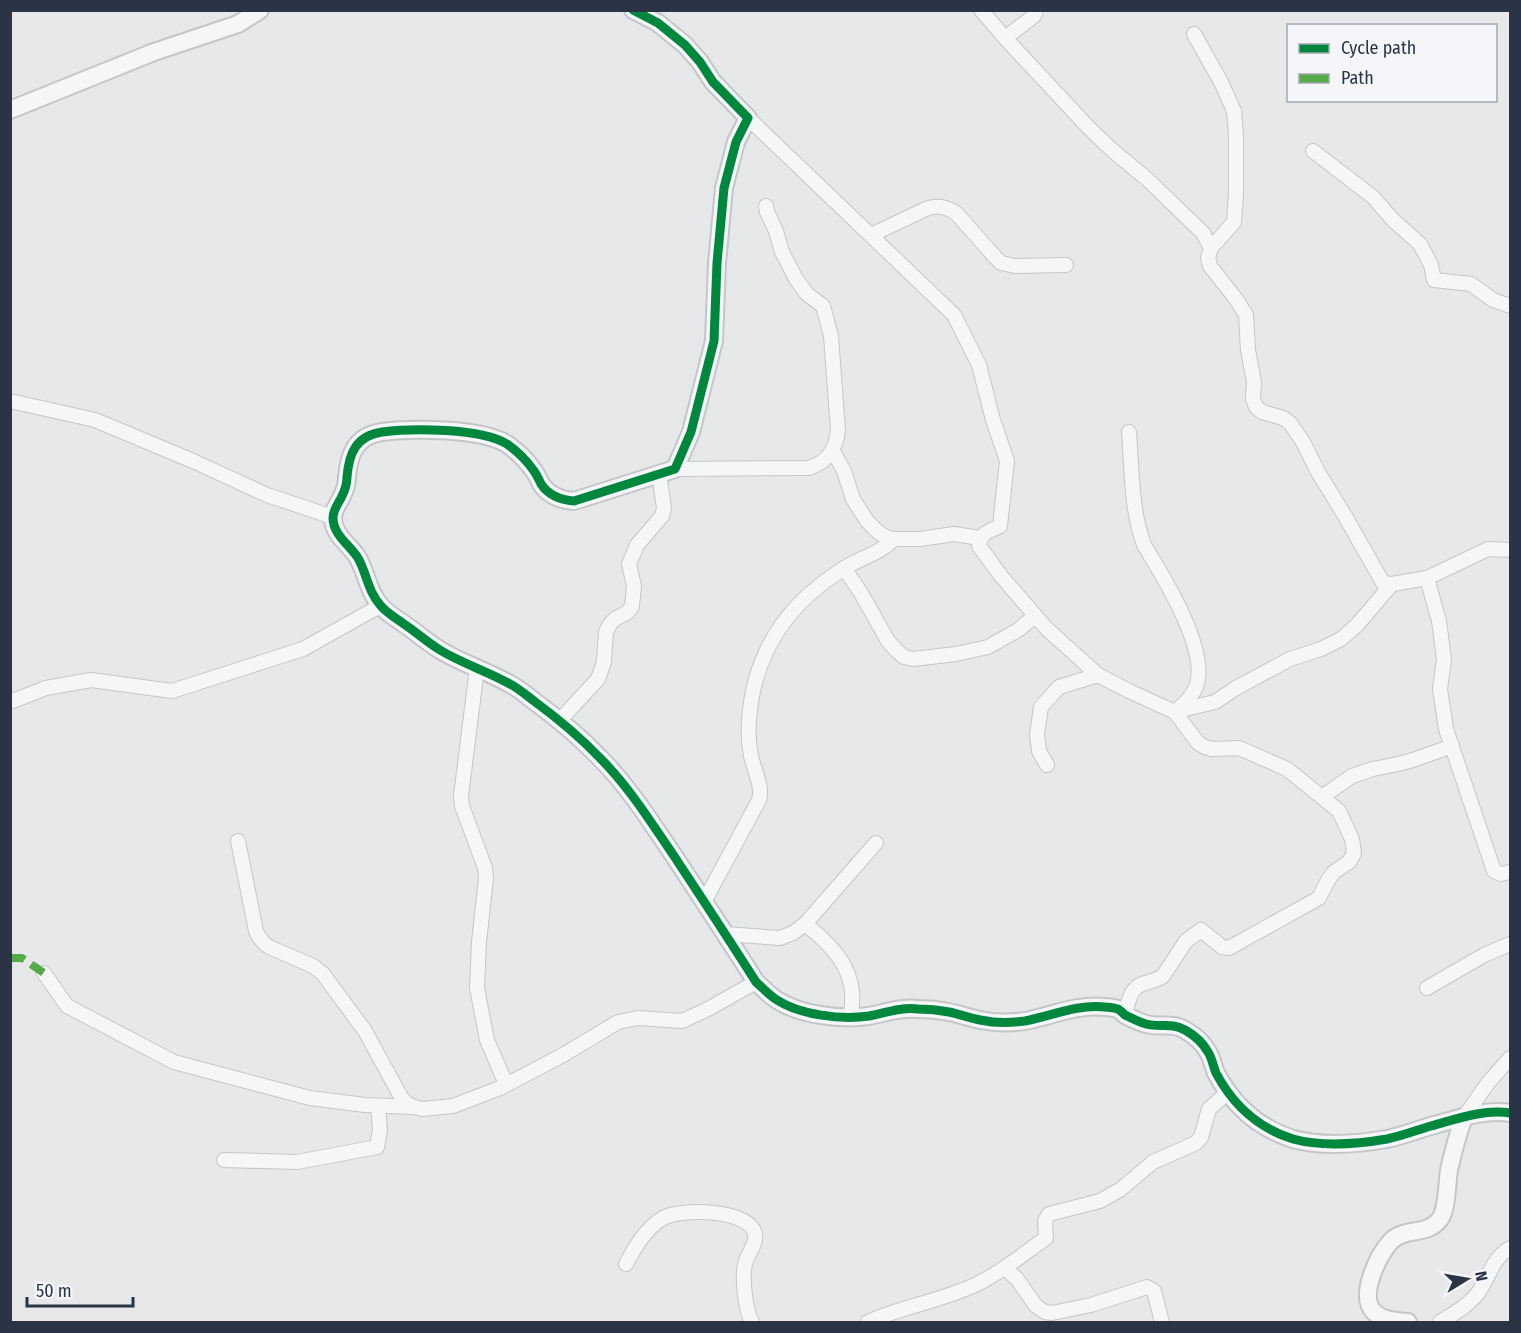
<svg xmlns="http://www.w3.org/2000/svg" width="1521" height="1333" font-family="'Fira Sans Condensed',sans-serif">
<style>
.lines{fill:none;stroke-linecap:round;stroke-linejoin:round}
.minor-casing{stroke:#c4c6c8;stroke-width:16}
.tertiary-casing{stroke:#c4c6c8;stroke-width:20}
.minor{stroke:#f5f6f7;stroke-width:14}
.tertiary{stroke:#f5f6f7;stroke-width:16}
.quiet{stroke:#54ac47;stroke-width:8;stroke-dasharray:15 8;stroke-linecap:butt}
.cycleway-casing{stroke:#f4f6f9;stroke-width:13}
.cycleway{stroke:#00873e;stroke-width:9}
</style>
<rect width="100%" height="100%" fill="#e6e8ea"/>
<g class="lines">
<g class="minor-casing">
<g id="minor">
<polyline points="981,10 1005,38 1089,128 1112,150 1147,179 1203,233 1211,248 1208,258 1210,266 1236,299 1246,315 1248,350 1254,382 1253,399 1256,407 1262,412 1283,418 1290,423 1303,442 1318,472 1345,516 1383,583 1392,584 1427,578 1488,549 1510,550"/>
<polyline points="1194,34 1221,82 1234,111 1236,134 1236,194 1234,222 1211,248"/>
<polyline points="1005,38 1034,16 1036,10"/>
<path d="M748,118L954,315L979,365L993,420L1007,461L1000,526C989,531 980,533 979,546L1001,576L1047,629L1098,675L1129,691L1175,712L1198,743L1205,747L1212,749L1239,748L1287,769L1339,811L1352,839L1354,853L1349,862L1334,872L1328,880L1319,898L1229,948L1222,947L1201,930L1186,941L1163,976C1157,980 1152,981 1145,983C1130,987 1129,1001 1125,1014"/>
<polyline points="1313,151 1373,197 1393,220 1420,244 1431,265 1434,280 1471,284 1493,300 1510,306"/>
<path d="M871,235L928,208C939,205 948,207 957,214L995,257L1001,263L1015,266L1066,265"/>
<polyline points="10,401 95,420 193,461 267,495 333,517"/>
<path d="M1129,432C1132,469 1131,510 1144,545C1163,576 1210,651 1196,687C1191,698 1184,704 1175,712"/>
<polyline points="833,451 844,471 853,499 867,521 878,532 886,537 894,539 920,539 954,534 980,538"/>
<path d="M675,469L809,468C828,462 836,449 838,430L831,336L823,306L807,294L796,279L782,252L776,231L767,212L766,206"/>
<polyline points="844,568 861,593 888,641 896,650 904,657 913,659 956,654 988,647 1018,630 1035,616"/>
<polyline points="1427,578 1439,621 1444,659 1440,689 1446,729 1494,871 1501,874 1510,872"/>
<polyline points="477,668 461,796 462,806 485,868 486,878 479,942 477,988 487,1040 506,1084"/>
<polyline points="10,702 46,688 91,680 172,691 303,649 380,606"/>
<polyline points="1177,711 1215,702 1236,688 1290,659 1321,649 1341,639 1357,625 1392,584"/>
<polyline points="560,720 598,679 604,662 606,632 610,624 615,619 628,612 632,606 634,586 629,564 637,545 662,516 664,508 659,474"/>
<polyline points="1047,765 1039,751 1037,734 1041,707 1059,687 1098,675"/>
<polyline points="1322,797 1352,776 1373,769 1398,764 1413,760 1452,746"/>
<path d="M238,841L256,931C259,938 263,943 269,947L313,966L323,974L365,1031L401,1097L406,1103L414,1107L422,1109L453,1106L500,1088L563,1055L618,1022L638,1018L682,1021L708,1009L756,982"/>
<path d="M704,902L759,800C763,786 754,770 751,756C748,741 748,725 750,710C757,647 790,602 843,569C861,557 878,555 894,539"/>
<path d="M805,924C837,949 860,975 850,1018"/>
<polyline points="725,934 780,938 793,933 805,924 876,843"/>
<polyline points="44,973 67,1006 174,1062 310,1098 365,1105 414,1107"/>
<polyline points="1427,988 1484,955 1510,944"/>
<polyline points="1464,1117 1488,1083 1510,1058"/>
<polyline points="224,1160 297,1162 377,1147 380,1130 378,1106"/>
<path d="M626,1264C635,1247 646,1228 663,1218C681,1208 750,1209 755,1234C757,1245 747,1254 745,1264C742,1278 745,1309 752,1322"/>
<polyline points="1005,1268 1017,1279 1036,1306 1045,1312 1052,1313 1091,1305 1147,1287 1154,1291 1162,1322"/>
<path d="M868,1322C903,1306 942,1301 977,1284C1002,1272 1023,1254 1046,1238L1045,1221L1049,1214L1100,1201L1121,1189L1153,1162L1196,1143L1201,1137L1209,1109L1227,1093"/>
<path d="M1440,1322C1453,1314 1468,1306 1478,1293C1489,1278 1492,1258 1510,1248"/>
</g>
</g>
<g class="tertiary-casing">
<g id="tertiary">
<path d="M633,10L658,23L685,45L700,62L713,82L748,118L736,142L724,188L717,263L714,341L691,432L675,469L574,501C561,500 549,496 541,484C539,480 537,475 534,471C527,461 517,451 507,444C481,428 412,428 382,432C356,436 349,453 347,477C347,484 345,490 342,496C339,503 333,509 333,518C333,535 350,545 358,558C367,574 368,592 381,606C388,614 396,618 404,624C416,632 427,642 440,650C461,663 487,671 510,684C518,688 526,695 534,701C557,718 580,737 600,758C630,788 652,824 676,859C703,900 730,941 756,982C763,988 769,995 777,1000C800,1015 841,1020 869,1016C885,1013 900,1007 918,1009C928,1009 939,1010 949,1012C959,1014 969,1018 980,1020C994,1023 1010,1023 1025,1021C1052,1016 1076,1004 1105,1007C1108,1007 1114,1008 1118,1009C1121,1011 1123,1013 1125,1015C1131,1018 1139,1022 1146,1024C1161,1028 1171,1022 1185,1030C1194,1035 1203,1043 1208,1052C1212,1058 1213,1066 1216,1073C1233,1105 1258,1128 1293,1139C1322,1147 1358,1144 1387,1139C1402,1136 1417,1130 1431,1126C1457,1119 1483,1109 1510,1113"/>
<polyline points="10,110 154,52 238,24 260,10"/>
<path d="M1408,1322C1397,1321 1383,1321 1374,1312C1358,1296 1378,1255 1391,1241C1405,1227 1428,1236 1440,1219C1447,1210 1447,1183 1449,1170C1453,1152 1458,1134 1464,1117"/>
</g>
</g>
<use href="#minor" class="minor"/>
<use href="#tertiary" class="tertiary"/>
<polyline class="quiet" points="10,958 22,958 44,973"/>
<g class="cycleway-casing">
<path id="cycleway" d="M633,10L658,23L685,45L700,62L713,82L748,118L736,142L724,188L717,263L714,341L691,432L675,469L574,501C561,500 549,496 541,484C539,480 537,475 534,471C527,461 517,451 507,444C481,428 412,428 382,432C356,436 349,453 347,477C347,484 345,490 342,496C339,503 333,509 333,518C333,535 350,545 358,558C367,574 368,592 381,606C388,614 396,618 404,624C416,632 427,642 440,650C461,663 487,671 510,684C518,688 526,695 534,701C557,718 580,737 600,758C630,788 652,824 676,859C703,900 730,941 756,982C763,988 769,995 777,1000C800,1015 841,1020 869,1016C885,1013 900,1007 918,1009C928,1009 939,1010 949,1012C959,1014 969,1018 980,1020C994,1023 1010,1023 1025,1021C1052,1016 1076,1004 1105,1007C1108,1007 1114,1008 1118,1009C1121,1011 1123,1013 1125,1015C1131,1018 1139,1022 1146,1024C1161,1028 1171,1022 1185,1030C1194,1035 1203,1043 1208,1052C1212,1058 1213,1066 1216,1073C1233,1105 1258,1128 1293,1139C1322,1147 1358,1144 1387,1139C1402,1136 1417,1130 1431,1126C1457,1119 1483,1109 1510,1113"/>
</g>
<use href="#cycleway" class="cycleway"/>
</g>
<rect width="1521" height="1333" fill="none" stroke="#2b3445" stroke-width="24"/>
<rect x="1287" y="24" width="210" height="78" fill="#f4f6f9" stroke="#a4a8b1" stroke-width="1.5"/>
<rect x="1299" y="44" width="30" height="9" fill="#00873e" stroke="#a4a8b1" stroke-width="1.5"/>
<text x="1341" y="54" font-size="18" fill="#2b3445">Cycle path</text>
<rect x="1299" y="74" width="30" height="9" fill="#54ac47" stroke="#a4a8b1" stroke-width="1.5"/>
<text x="1341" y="84" font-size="18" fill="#2b3445">Path</text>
<g transform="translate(1467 1279) rotate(79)" stroke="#f4f6f9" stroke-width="4.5" paint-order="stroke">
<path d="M0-4.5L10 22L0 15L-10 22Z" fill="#2b3445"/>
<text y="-9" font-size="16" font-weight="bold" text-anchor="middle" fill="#2b3445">N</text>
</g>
<path d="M27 1297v9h106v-9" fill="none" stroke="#2b3445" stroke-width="3"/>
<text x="36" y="1297" font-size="18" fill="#2b3445" stroke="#f4f6f9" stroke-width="4.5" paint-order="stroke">50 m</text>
</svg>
